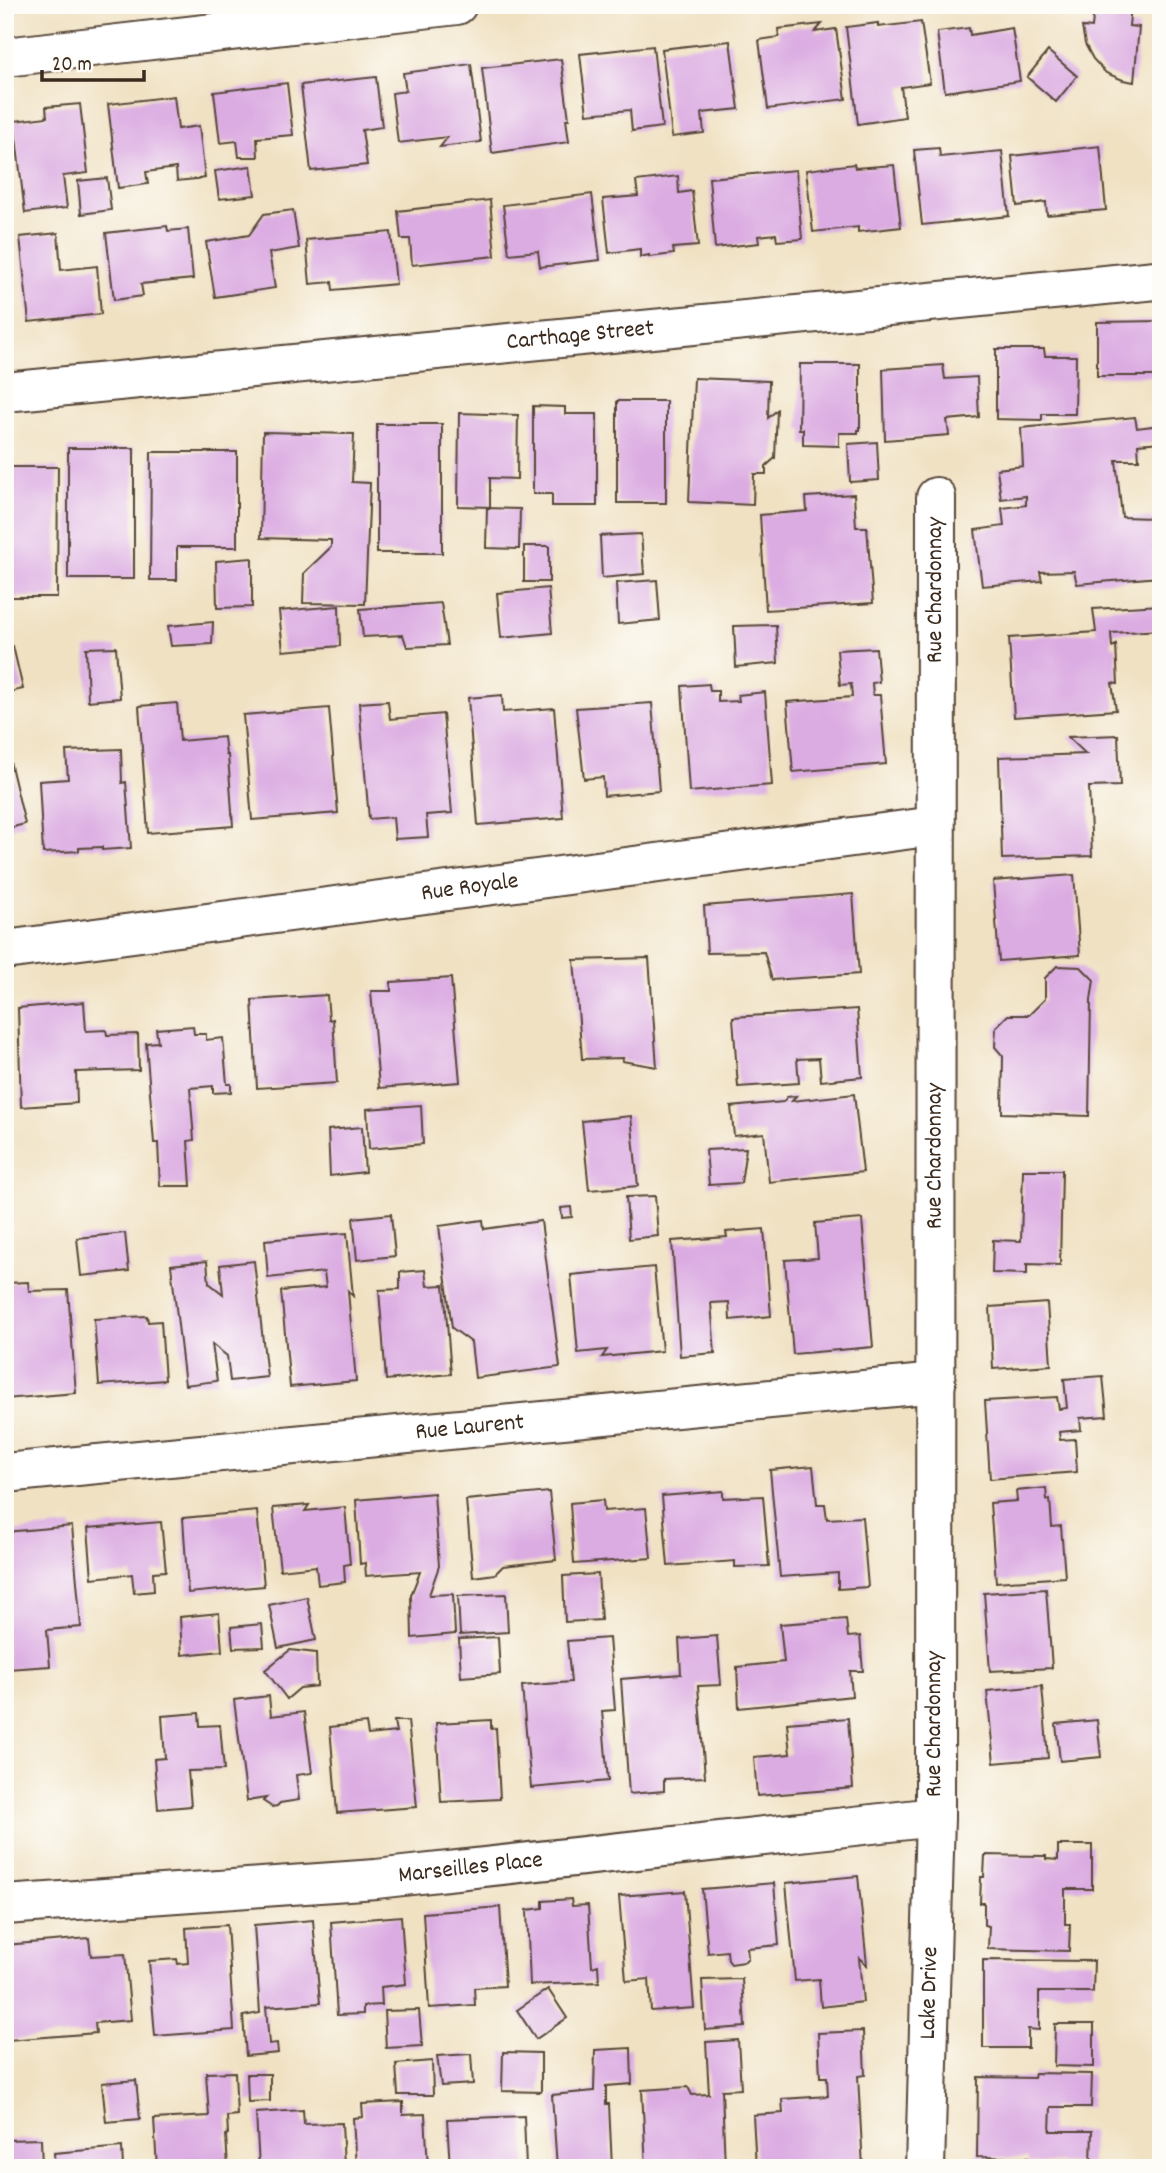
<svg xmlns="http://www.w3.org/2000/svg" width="1166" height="2173" font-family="Dekko,sans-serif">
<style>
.building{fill:#dbace2}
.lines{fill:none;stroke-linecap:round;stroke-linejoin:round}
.minor-casing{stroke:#564537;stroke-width:42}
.minor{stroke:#fff;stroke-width:38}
.labels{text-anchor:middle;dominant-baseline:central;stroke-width:5;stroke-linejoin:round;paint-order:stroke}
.street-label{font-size:24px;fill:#3b2a1e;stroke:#fdfcf7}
</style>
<rect width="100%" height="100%" fill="#fdfcf7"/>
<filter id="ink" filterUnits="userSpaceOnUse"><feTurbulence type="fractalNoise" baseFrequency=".0143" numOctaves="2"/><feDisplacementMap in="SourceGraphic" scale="14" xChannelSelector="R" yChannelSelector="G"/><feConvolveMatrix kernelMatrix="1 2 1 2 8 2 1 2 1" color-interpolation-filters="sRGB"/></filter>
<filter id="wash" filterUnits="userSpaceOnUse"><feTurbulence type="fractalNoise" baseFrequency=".00686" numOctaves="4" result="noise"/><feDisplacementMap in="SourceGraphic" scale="28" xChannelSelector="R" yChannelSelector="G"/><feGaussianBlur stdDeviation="1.57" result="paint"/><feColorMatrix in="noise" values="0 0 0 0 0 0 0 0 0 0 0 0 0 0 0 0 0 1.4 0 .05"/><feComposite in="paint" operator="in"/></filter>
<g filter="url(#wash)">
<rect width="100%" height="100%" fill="#f0e1c2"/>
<g id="blocks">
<g class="building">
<polygon points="1094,5 1131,5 1129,26 1139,27 1134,82 1123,80 1106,73 1093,59 1085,44 1082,27 1092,28"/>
<polygon points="921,22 930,83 901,87 905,117 858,124 846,27 878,23 878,27"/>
<polygon points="822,24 815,32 836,29 846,99 768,109 759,40 779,37 778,29"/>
<polygon points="969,28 970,35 1012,28 1020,81 945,92 937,32"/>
<polygon points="730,41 739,109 702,113 704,133 672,137 662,49"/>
<polygon points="653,46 662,127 632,131 630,110 587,114 580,54"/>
<polygon points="1048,51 1077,76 1056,102 1027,77"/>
<polygon points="561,59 569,119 566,119 569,142 492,153 482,68"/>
<polygon points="471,64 481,142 440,147 448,137 398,143 392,93 406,91 403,73"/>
<polygon points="376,77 382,127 362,130 367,165 311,171 301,85"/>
<polygon points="287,83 293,135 257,138 258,157 239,157 237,141 220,143 214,92"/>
<polygon points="174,96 178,129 199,126 205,178 177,181 176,168 146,172 148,184 118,188 108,104"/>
<polygon points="80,104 88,173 63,176 67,208 25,213 14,121 47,117 46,107"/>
<polygon points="1100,146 1106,210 1047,215 1046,202 1017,206 1012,156"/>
<polygon points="939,148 940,157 1002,151 1009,216 922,225 914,150"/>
<polygon points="854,164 855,168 894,165 901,227 858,232 858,227 813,232 806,170"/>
<polygon points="251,166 255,195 219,199 215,171"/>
<polygon points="796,170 802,239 777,241 776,234 758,236 759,243 715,248 709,178"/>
<polygon points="678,176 679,193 692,191 698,246 673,248 674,254 649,257 649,255 640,257 640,249 609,253 603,199 638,196 636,181"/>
<polygon points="107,178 111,210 81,214 78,181"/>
<polygon points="592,194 600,260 540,267 538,251 509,254 503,205"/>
<polygon points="490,200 495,256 412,265 410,239 401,239 398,211"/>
<polygon points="293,210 299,248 269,253 275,288 215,297 206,242 249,235 264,214"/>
<polygon points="167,226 168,231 188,229 193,279 141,284 143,296 114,300 106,233"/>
<polygon points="391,232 396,284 333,290 332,282 310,284 306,240"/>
<polygon points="58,233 61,270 97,266 101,314 29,322 20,237"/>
<polygon points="1161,321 1161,376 1097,376 1097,322"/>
<polygon points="996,349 1044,349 1045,356 1076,356 1075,414 1042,414 1042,420 996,419"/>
<polygon points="800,364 860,364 860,430 858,430 858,433 839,433 839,446 803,445 803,429 799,429"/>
<polygon points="943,365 945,379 977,377 979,417 947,420 949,435 885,440 883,369"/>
<polygon points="694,378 769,381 768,418 777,410 775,458 766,466 766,474 754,474 753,505 689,502"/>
<rect x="617" y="401" width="49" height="102"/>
<polygon points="533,406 565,407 565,414 597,414 597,506 552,506 552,494 533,494"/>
<polygon points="459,413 518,415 517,479 490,478 490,507 458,506"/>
<polygon points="1135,417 1137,428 1161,425 1161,442 1138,444 1139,460 1116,460 1122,517 1153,518 1159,577 1077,584 1074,571 1040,572 1042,581 982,586 975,530 1004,526 1002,508 1026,505 1026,496 1001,499 997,469 1023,466 1021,428"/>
<rect x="377" y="424" width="65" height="129"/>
<polygon points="263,432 354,434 352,482 370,483 365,604 303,603 304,573 331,547 331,540 261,538"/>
<polygon points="877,442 879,480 850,482 848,444"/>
<rect x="68" y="448" width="66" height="131"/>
<polygon points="151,452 237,452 237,547 177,547 177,580 150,580"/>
<polygon points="5,467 58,467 57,597 5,597"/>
<polygon points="854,494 856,527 867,527 873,603 766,610 760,515 807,511 806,497"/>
<polygon points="487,508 520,509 519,549 486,548"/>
<polygon points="641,534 644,574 602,578 600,536"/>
<rect x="524" y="546" width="25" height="36"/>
<polygon points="252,558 252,607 217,608 216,561"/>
<polygon points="657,580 660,620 618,624 616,583"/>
<polygon points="548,588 552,633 501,638 497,593"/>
<polygon points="441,603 447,645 407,647 403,635 363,637 360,609"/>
<polygon points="1161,605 1161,630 1111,633 1112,647 1116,645 1118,684 1112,683 1116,710 1014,717 1009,638 1096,632 1093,609"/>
<polygon points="339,606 340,646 283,651 279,611"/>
<polygon points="213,622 212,644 171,646 168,626"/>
<polygon points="776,625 778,663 736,667 734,626"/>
<polygon points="13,646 23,689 5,693 5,648"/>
<polygon points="116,647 120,698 88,701 86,648"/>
<polygon points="876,648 879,682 872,683 873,695 880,695 886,764 793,772 787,702 852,697 851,684 840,685 837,650"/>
<polygon points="709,684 710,691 718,691 718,702 739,701 738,695 765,692 772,785 689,792 682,686"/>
<polygon points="502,695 503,712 554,708 563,818 478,825 468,698"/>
<polygon points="388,701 390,719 443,714 452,813 426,815 428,837 395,839 393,817 369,819 359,703"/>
<polygon points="177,703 180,741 224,737 226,755 228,755 233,826 148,833 139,706"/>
<polygon points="652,703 659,791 604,796 603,777 584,779 576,708"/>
<polygon points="329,708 338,813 252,820 243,715"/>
<polygon points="1118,735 1120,786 1089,787 1092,856 1002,859 999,757 1086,754 1068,737"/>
<polygon points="6,745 25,824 5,829 5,746"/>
<polygon points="121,749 122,783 126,782 131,848 102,850 102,847 79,848 79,851 43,853 39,781 68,779 66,751"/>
<polygon points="1074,875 1080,955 999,961 993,881"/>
<polygon points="853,894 859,974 772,980 764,952 707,953 704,906"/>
<polygon points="649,958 657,1067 622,1061 623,1058 582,1059 574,960"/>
<polygon points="1057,966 1081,967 1094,980 1091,1000 1089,1116 1002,1113 1003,1056 995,1047 996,1027 1008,1015 1029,1015 1045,999 1045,978"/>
<polygon points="451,978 460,1082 379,1088 371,991 391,991 391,982"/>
<polygon points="327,995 329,1020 333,1019 337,1083 257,1088 252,1000"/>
<polygon points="84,1002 86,1031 106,1030 107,1035 138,1034 139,1070 76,1072 77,1103 21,1107 18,1008"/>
<polygon points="857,1009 862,1077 821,1081 819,1058 797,1059 799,1083 738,1087 733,1017"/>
<polygon points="193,1026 194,1034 206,1034 206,1040 223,1038 227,1084 231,1084 231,1092 213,1093 213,1086 190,1088 194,1140 188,1141 191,1186 160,1186 158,1143 154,1143 146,1043 158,1042 156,1029"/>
<polygon points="854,1094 863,1172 769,1182 764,1133 734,1136 731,1107 783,1102 787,1097 796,1096 792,1101"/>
<polygon points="421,1105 423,1144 369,1149 367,1109"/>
<polygon points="631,1116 638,1186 589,1190 582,1121"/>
<polygon points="362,1127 365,1172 330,1176 328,1130"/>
<polygon points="746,1148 741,1183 709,1185 706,1150"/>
<polygon points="1023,1170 1062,1170 1060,1265 1027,1264 1027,1274 992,1273 993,1240 1021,1241"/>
<polygon points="655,1196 658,1236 629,1239 626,1197"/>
<polygon points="571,1207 572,1217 562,1218 561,1208"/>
<polygon points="391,1214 395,1256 357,1260 353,1218"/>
<polygon points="862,1219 873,1347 793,1354 785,1260 818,1258 815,1223"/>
<polygon points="483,1220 484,1229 541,1221 560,1367 475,1378 471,1342 452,1328 439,1226"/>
<polygon points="764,1229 771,1316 730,1320 729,1302 711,1303 715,1353 680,1356 672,1241 727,1237 726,1232"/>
<polygon points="125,1233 129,1271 81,1276 77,1238"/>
<polygon points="347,1233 353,1296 348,1291 356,1381 290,1387 281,1291 326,1287 324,1272 268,1278 265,1240"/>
<polygon points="207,1261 209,1283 223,1294 220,1265 254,1261 267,1377 230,1381 227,1356 212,1344 217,1381 185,1385 171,1265"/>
<polygon points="654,1267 662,1351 602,1357 607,1350 578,1353 571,1275"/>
<polygon points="425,1270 427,1286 444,1285 451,1374 386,1380 379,1290 400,1289 400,1272"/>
<polygon points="28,1282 29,1291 68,1290 76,1393 5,1399 5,1283"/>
<polygon points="1047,1303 1051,1365 993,1369 990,1307"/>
<polygon points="147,1316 148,1322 161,1321 165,1380 99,1385 94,1319"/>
<polygon points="1103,1376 1107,1416 1080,1418 1081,1430 1059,1432 1060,1440 1075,1439 1077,1472 990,1479 985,1401 1057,1397 1059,1409 1067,1408 1064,1379"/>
<polygon points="813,1466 817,1504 825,1504 827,1519 862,1517 868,1587 838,1589 838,1573 780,1577 770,1470"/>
<polygon points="1046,1488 1047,1500 1050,1499 1052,1527 1061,1526 1065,1577 996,1582 990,1503 1017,1501 1016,1491"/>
<polygon points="723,1491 723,1498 763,1496 769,1566 735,1567 735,1561 668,1566 662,1496"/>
<polygon points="549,1492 556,1560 503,1566 495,1574 473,1577 466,1500"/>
<polygon points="434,1493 439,1566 429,1595 453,1594 455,1634 412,1638 411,1595 420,1572 366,1576 365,1563 360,1564 356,1500"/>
<polygon points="603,1500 604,1511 646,1508 651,1558 574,1564 570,1503"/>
<polygon points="309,1505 305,1511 345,1507 350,1564 344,1565 345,1582 318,1585 316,1566 280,1570 273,1508"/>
<polygon points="257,1511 264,1586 188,1593 183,1518"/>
<polygon points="161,1522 166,1571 153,1572 154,1591 134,1593 132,1574 92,1578 88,1528"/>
<polygon points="72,1526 81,1627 47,1630 50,1666 8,1669 5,1636 5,1532"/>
<polygon points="598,1574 601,1620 565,1622 563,1576"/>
<polygon points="1046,1589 1052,1668 990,1671 984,1593"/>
<polygon points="506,1594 508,1632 460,1635 458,1596"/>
<polygon points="307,1597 316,1640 278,1648 269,1605"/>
<polygon points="219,1613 222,1651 182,1655 180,1617"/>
<polygon points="846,1619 848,1637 860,1636 863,1671 850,1671 852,1696 739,1708 737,1667 784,1662 780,1624"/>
<polygon points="262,1624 264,1647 233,1648 231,1627"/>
<polygon points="717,1636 721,1685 698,1686 705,1777 664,1779 664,1791 629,1794 621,1679 681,1674 679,1639"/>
<polygon points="498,1637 500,1674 461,1677 459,1639"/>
<polygon points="609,1638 615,1710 602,1711 608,1781 531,1788 522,1686 571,1682 567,1641"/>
<polygon points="290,1650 316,1653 317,1686 300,1688 287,1699 265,1670"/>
<polygon points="1042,1686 1048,1758 994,1763 987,1691"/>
<polygon points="269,1696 271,1716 304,1712 312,1773 296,1775 299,1800 280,1803 277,1806 272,1807 263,1801 266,1798 247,1801 234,1700"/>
<polygon points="199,1713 200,1726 220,1725 224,1770 188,1771 191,1806 158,1809 154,1759 165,1758 162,1716"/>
<polygon points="848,1718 853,1788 757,1796 754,1757 790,1754 787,1723"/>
<polygon points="491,1720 491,1729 496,1728 500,1799 441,1802 436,1723"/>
<polygon points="1097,1720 1101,1757 1060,1761 1056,1724"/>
<polygon points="394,1721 408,1721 417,1807 337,1813 330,1727 366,1723 368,1735 396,1732"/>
<polygon points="1058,1845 1092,1845 1092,1889 1065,1889 1065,1924 1070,1924 1069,1951 988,1949 989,1926 984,1925 984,1903 980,1903 981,1877 984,1877 985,1855 1046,1856 1046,1859 1058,1860"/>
<polygon points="858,1876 867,1965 859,1958 863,2002 821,2007 819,1979 795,1981 786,1883"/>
<polygon points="774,1883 779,1945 747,1948 748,1958 744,1962 731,1964 728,1960 727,1951 708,1953 702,1889"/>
<polygon points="685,1891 694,2008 651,2011 649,1979 626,1981 619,1896"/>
<polygon points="571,1899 572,1906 588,1905 592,1967 598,1965 599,1982 530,1985 527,1910 543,1908 543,1901"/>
<polygon points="500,1907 505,1986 474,1988 475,2005 429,2008 423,1913"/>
<polygon points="401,1916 406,1984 381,1987 382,2005 363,2006 363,2014 337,2015 331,1922"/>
<polygon points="313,1920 320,2003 266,2007 269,2044 277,2043 278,2053 246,2056 243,2016 260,2013 254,1925"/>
<polygon points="227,1925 234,2030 155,2036 149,1961 177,1959 178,1964 188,1963 186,1928"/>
<polygon points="89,1938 91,1956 125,1954 131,2020 95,2023 96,2033 8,2040 8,2030 5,2030 5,1945"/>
<polygon points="983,1960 1094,1961 1093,1992 1039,1992 1039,2030 1028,2029 1028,2048 983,2048"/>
<polygon points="742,1979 745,2027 705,2030 702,1980"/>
<polygon points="548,1989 567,2018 536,2039 517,2010"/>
<polygon points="419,2010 422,2046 386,2048 384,2011"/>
<polygon points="1055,2024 1094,2024 1094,2067 1054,2066"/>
<polygon points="863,2031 865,2075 858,2076 863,2168 756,2168 753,2115 783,2113 782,2099 828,2096 827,2077 820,2077 818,2033"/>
<polygon points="738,2040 741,2089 722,2090 725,2168 646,2168 642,2090 688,2087 692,2095 709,2094 706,2042"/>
<polygon points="631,2048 632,2084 606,2086 606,2104 609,2104 612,2168 557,2168 552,2095 594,2091 595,2050"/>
<polygon points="503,2052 541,2053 541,2092 502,2091"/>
<polygon points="471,2054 473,2084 441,2086 437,2056"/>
<polygon points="432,2061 433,2095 398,2095 396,2064"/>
<polygon points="235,2072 237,2115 227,2116 228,2134 226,2135 228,2168 157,2168 154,2119 209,2116 206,2073"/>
<polygon points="1035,2073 1092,2074 1091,2107 1051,2107 1050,2131 1092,2131 1091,2164 1028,2163 1028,2158 977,2157 978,2077 1034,2078"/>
<polygon points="247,2074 270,2074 270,2101 248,2102"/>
<polygon points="136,2080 140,2119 106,2122 102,2083"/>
<polygon points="403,2102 403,2115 425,2114 428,2168 356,2168 353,2118 363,2117 362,2104"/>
<polygon points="303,2110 304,2124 342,2123 344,2168 259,2168 256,2113"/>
<polygon points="524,2116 526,2168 450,2168 447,2119"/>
<polygon points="41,2139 42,2168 5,2168 5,2140"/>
<polygon points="122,2147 123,2168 55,2168 54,2153"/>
</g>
</g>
</g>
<g filter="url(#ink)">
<use href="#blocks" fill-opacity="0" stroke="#564537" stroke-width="2"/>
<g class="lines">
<g class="minor-casing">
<g id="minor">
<polyline points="5,57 457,5"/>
<path id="s1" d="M5,392L1156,280"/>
<path id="s2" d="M5,950L935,826"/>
<path id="s3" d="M5,1473L936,1383"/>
<path id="s4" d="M5,1905L376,1879L935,1817"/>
<path id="s5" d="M925,2168L935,1817L936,497"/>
</g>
</g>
<use href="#minor" class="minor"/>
</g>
</g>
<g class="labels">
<g class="street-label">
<text stroke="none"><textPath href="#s1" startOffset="578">Carthage Street</textPath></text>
<text stroke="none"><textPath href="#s5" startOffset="1578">Rue Chardonnay</textPath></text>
<text stroke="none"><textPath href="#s2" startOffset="469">Rue Royale</textPath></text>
<text stroke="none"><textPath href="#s5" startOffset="1012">Rue Chardonnay</textPath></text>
<text stroke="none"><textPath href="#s3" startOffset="467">Rue Laurent</textPath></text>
<text stroke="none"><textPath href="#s5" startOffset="444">Rue Chardonnay</textPath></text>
<text stroke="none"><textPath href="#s4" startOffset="467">Marseilles Place</textPath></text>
<text stroke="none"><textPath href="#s5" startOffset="175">Lake Drive</textPath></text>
</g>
</g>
<rect width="1166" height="2173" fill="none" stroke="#fdfcf7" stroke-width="28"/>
<path d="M42 70v10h102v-10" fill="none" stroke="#3b2a1e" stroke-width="3.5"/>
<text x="52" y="70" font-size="21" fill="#3b2a1e" stroke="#fdfcf7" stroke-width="5" paint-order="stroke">20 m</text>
</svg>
